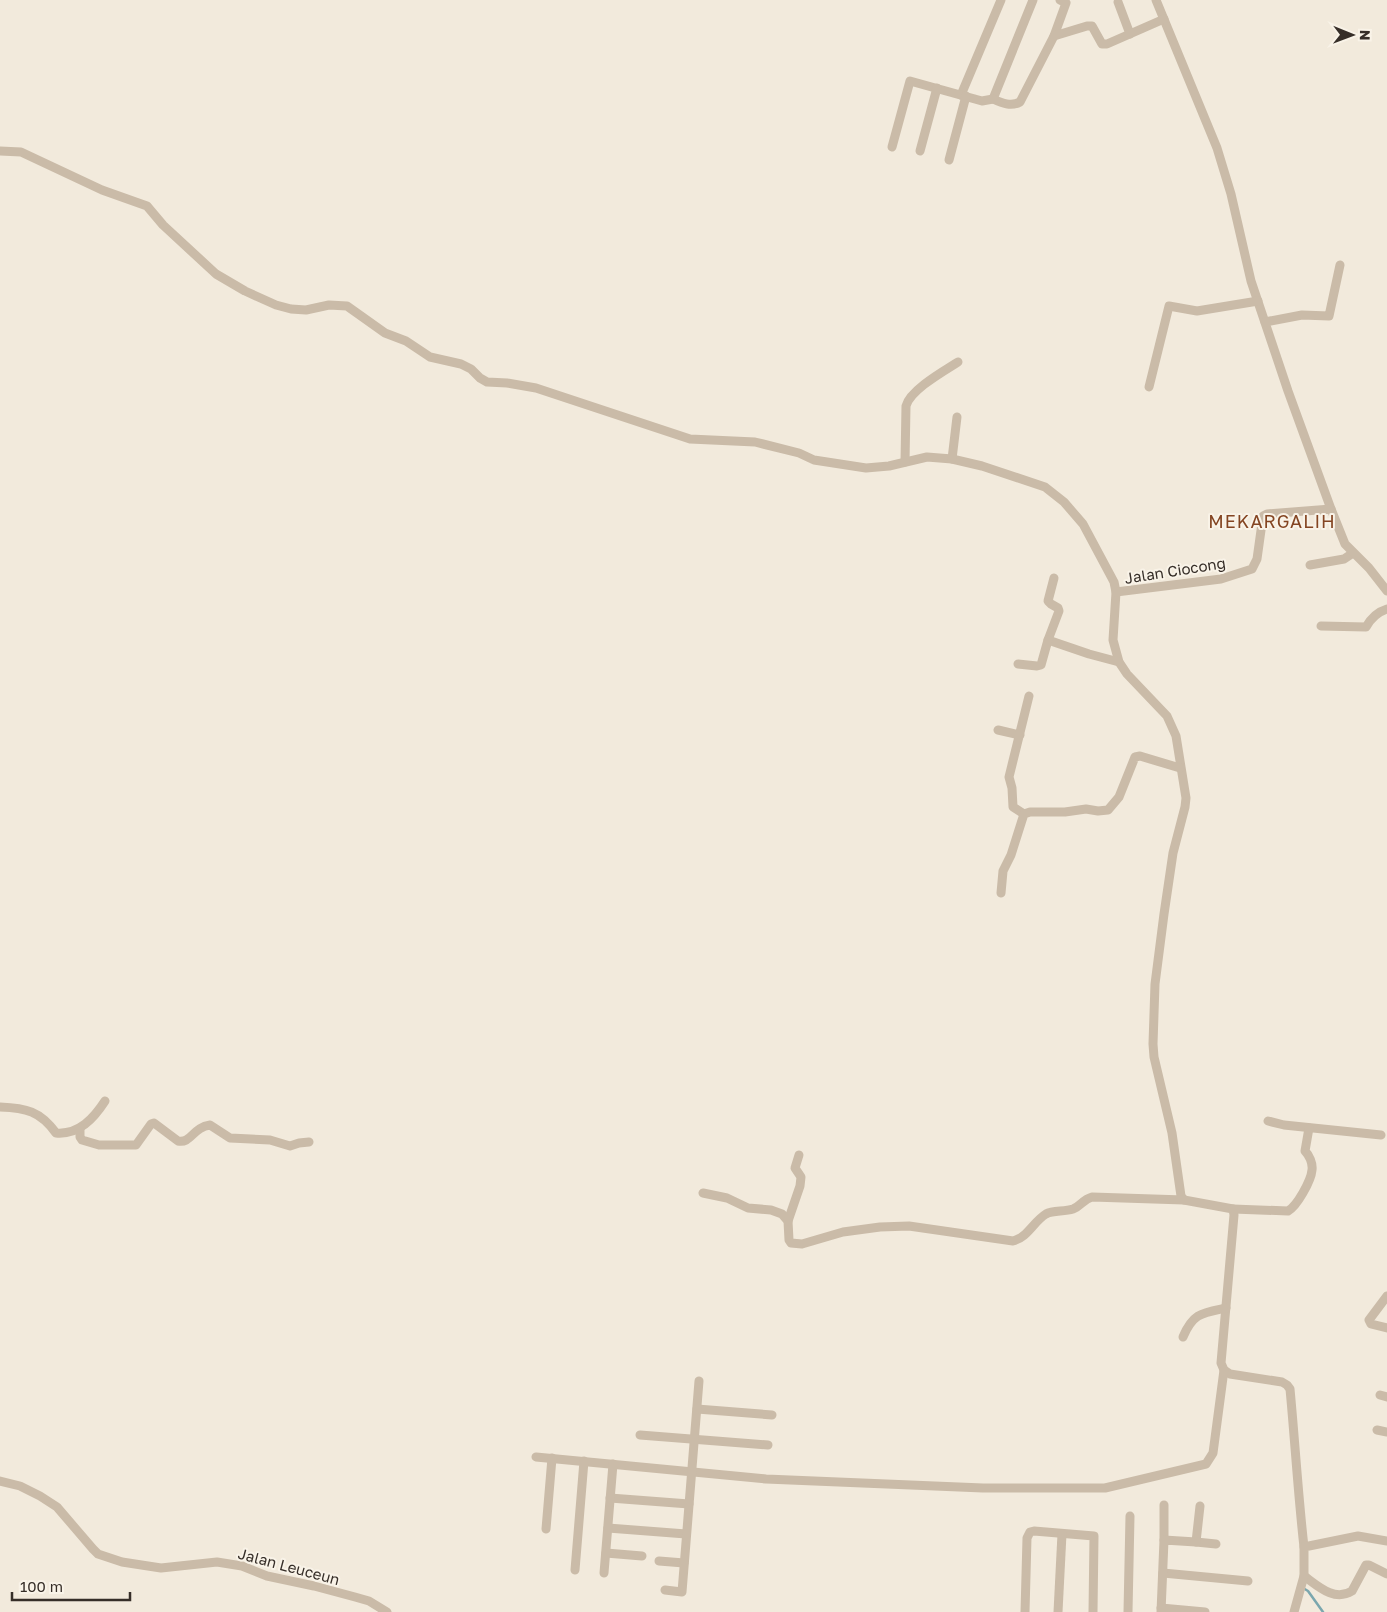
<svg xmlns="http://www.w3.org/2000/svg" width="1387" height="1612" font-family="'Golos Text',sans-serif">
<style>
.lines{fill:none;stroke-linecap:round;stroke-linejoin:round}
.stream{stroke:#7ba7ae;stroke-width:2.5}
.minor{stroke:#cabba8;stroke-width:9}
.labels{text-anchor:middle;dominant-baseline:central;stroke-width:4;stroke-linejoin:round;paint-order:stroke}
.street-label{font-size:15px;fill:#362e28;stroke:#f9f3e8}
.quarter-label{font-size:18px;letter-spacing:1px;fill:#844522;stroke:#f9f3e8}
</style>
<rect width="100%" height="100%" fill="#f2eadc"/>
<g class="lines">
<polyline class="stream" points="1303,1588 1308,1591 1323,1612"/>
<g class="minor">
<path d="M1033,0L993,99C1002,103 1011,107 1020,102L1054,36L1066,3L1060,0"/>
<polyline points="1156,0 1217,148 1231,194 1251,281 1288,391 1331,509"/>
<polyline points="1118,2 1130,34"/>
<polyline points="1054,36 1087,26 1092,26 1102,44 1107,44 1164,19"/>
<polyline points="961,95 1001,0"/>
<polyline points="892,147 910,81 982,101 993,99"/>
<polyline points="0,151 21,152 102,190 147,206 163,225 216,274 245,291 276,305 291,309 306,310 329,305 347,306 385,333 406,341 430,357 461,364 471,369 480,378 487,382 507,383 536,388 690,439 755,442 799,453 814,460 866,468 889,466 927,457 952,459 982,466 1045,487 1064,502 1083,524 1114,582 1116,592 1113,640 1119,662 1127,674 1167,716 1176,736 1186,798 1185,807 1173,853 1164,914 1155,984 1153,1044 1154,1057 1172,1133 1181,1196 1184,1200"/>
<polyline points="920,151 937,88"/>
<polyline points="949,160 966,96"/>
<polyline points="1265,322 1302,315 1329,316 1340,265"/>
<polyline points="1149,387 1169,306 1197,311 1258,301"/>
<polyline points="952,459 957,417"/>
<path d="M905,462L906,406C910,390 944,371 958,362"/>
<polyline points="1310,565 1344,559 1353,553"/>
<polyline points="1054,578 1048,601 1051,604 1058,608 1059,611 1048,640 1089,654 1119,662"/>
<polyline points="1116,592 1221,579 1252,569 1257,559 1263,516 1267,514 1331,509 1345,544 1369,568 1387,591"/>
<path d="M1321,626L1366,627C1371,618 1377,612 1387,609"/>
<polyline points="1018,664 1037,666 1041,665 1048,640"/>
<polyline points="998,730 1020,735"/>
<polyline points="1024,814 1013,807 1012,788 1009,777 1029,696"/>
<polyline points="1001,893 1003,871 1011,855 1024,814 1030,812 1065,812 1086,809 1098,811 1108,810 1119,797 1135,757 1140,756 1180,768"/>
<path d="M0,1107C26,1108 40,1111 56,1133C79,1135 94,1118 105,1101"/>
<polyline points="1268,1121 1284,1125 1381,1135"/>
<path d="M80,1128V1137L82,1140L99,1145H136L151,1124L154,1123L178,1141C191,1144 193,1127 210,1125L230,1138L270,1140L290,1146L299,1143L309,1142"/>
<path d="M703,1193L727,1198L748,1208L771,1210L782,1214L788,1221L789,1240L791,1243L802,1244L843,1232L880,1227L909,1226L1013,1241C1028,1237 1033,1222 1046,1214C1053,1210 1064,1212 1073,1209C1081,1206 1082,1200 1092,1197L1184,1200L1233,1209L1234,1215L1221,1363L1224,1370L1230,1374L1282,1382L1287,1385L1290,1389C1295,1442 1298,1494 1304,1547"/>
<path d="M1233,1209L1288,1211C1297,1206 1311,1181 1312,1170C1313,1163 1309,1155 1305,1151L1309,1128"/>
<polyline points="788,1221 800,1186 801,1177 795,1168 799,1155"/>
<polyline points="1387,1296 1369,1320 1371,1324 1387,1328"/>
<path d="M1183,1337C1193,1313 1202,1313 1226,1308"/>
<polyline points="1380,1395 1387,1397"/>
<polyline points="697,1409 772,1415"/>
<polyline points="1377,1430 1387,1432"/>
<polyline points="640,1435 768,1445"/>
<polyline points="536,1457 766,1479 983,1488 1105,1488 1206,1464 1213,1453 1224,1370"/>
<polyline points="0,1481 20,1486 40,1496 57,1507 93,1549 98,1554 122,1562 161,1568 217,1562 242,1566 267,1576 314,1586 355,1597 369,1601 387,1612"/>
<polyline points="610,1498 689,1504"/>
<polyline points="608,1528 686,1534"/>
<polyline points="546,1529 552,1458"/>
<polyline points="1164,1540 1164,1505"/>
<polyline points="1196,1542 1216,1544"/>
<polyline points="606,1553 642,1556"/>
<polyline points="659,1561 684,1563"/>
<polyline points="575,1570 584,1461"/>
<polyline points="604,1573 613,1464"/>
<polyline points="1163,1573 1248,1581"/>
<path d="M1304,1576C1318,1586 1334,1602 1352,1591L1366,1565H1369L1387,1574"/>
<polyline points="665,1590 682,1592 699,1381"/>
<polyline points="1161,1608 1205,1612"/>
<polyline points="1025,1612 1027,1538 1030,1532 1034,1531 1094,1536 1093,1612"/>
<polyline points="1058,1612 1062,1534"/>
<polyline points="1128,1612 1130,1516"/>
<polyline points="1161,1612 1164,1540 1196,1542 1200,1506"/>
<polyline points="1294,1612 1304,1576 1304,1547 1358,1536 1387,1541"/>
</g>
</g>
<g class="labels">
<g class="street-label">
<text transform="translate(1175 570) rotate(-9)">Jalan Ciocong</text>
<text transform="translate(289 1566) rotate(15)">Jalan Leuceun</text>
</g>
<g class="quarter-label">
<text x="1272" y="521">MEKARGALIH</text>
</g>
</g>
<g transform="translate(1352 35) rotate(91)" stroke="#f9f3e8" stroke-width="4" paint-order="stroke">
<path d="M0-4L9 19L0 12L-9 19Z" fill="#362e28"/>
<text y="-8" font-size="14" font-weight="bold" text-anchor="middle" fill="#362e28">N</text>
</g>
<path d="M12 1592v8h118v-8" fill="none" stroke="#362e28" stroke-width="2.5"/>
<text x="20" y="1592" font-size="15" fill="#362e28" stroke="#f9f3e8" stroke-width="4" paint-order="stroke">100 m</text>
</svg>
